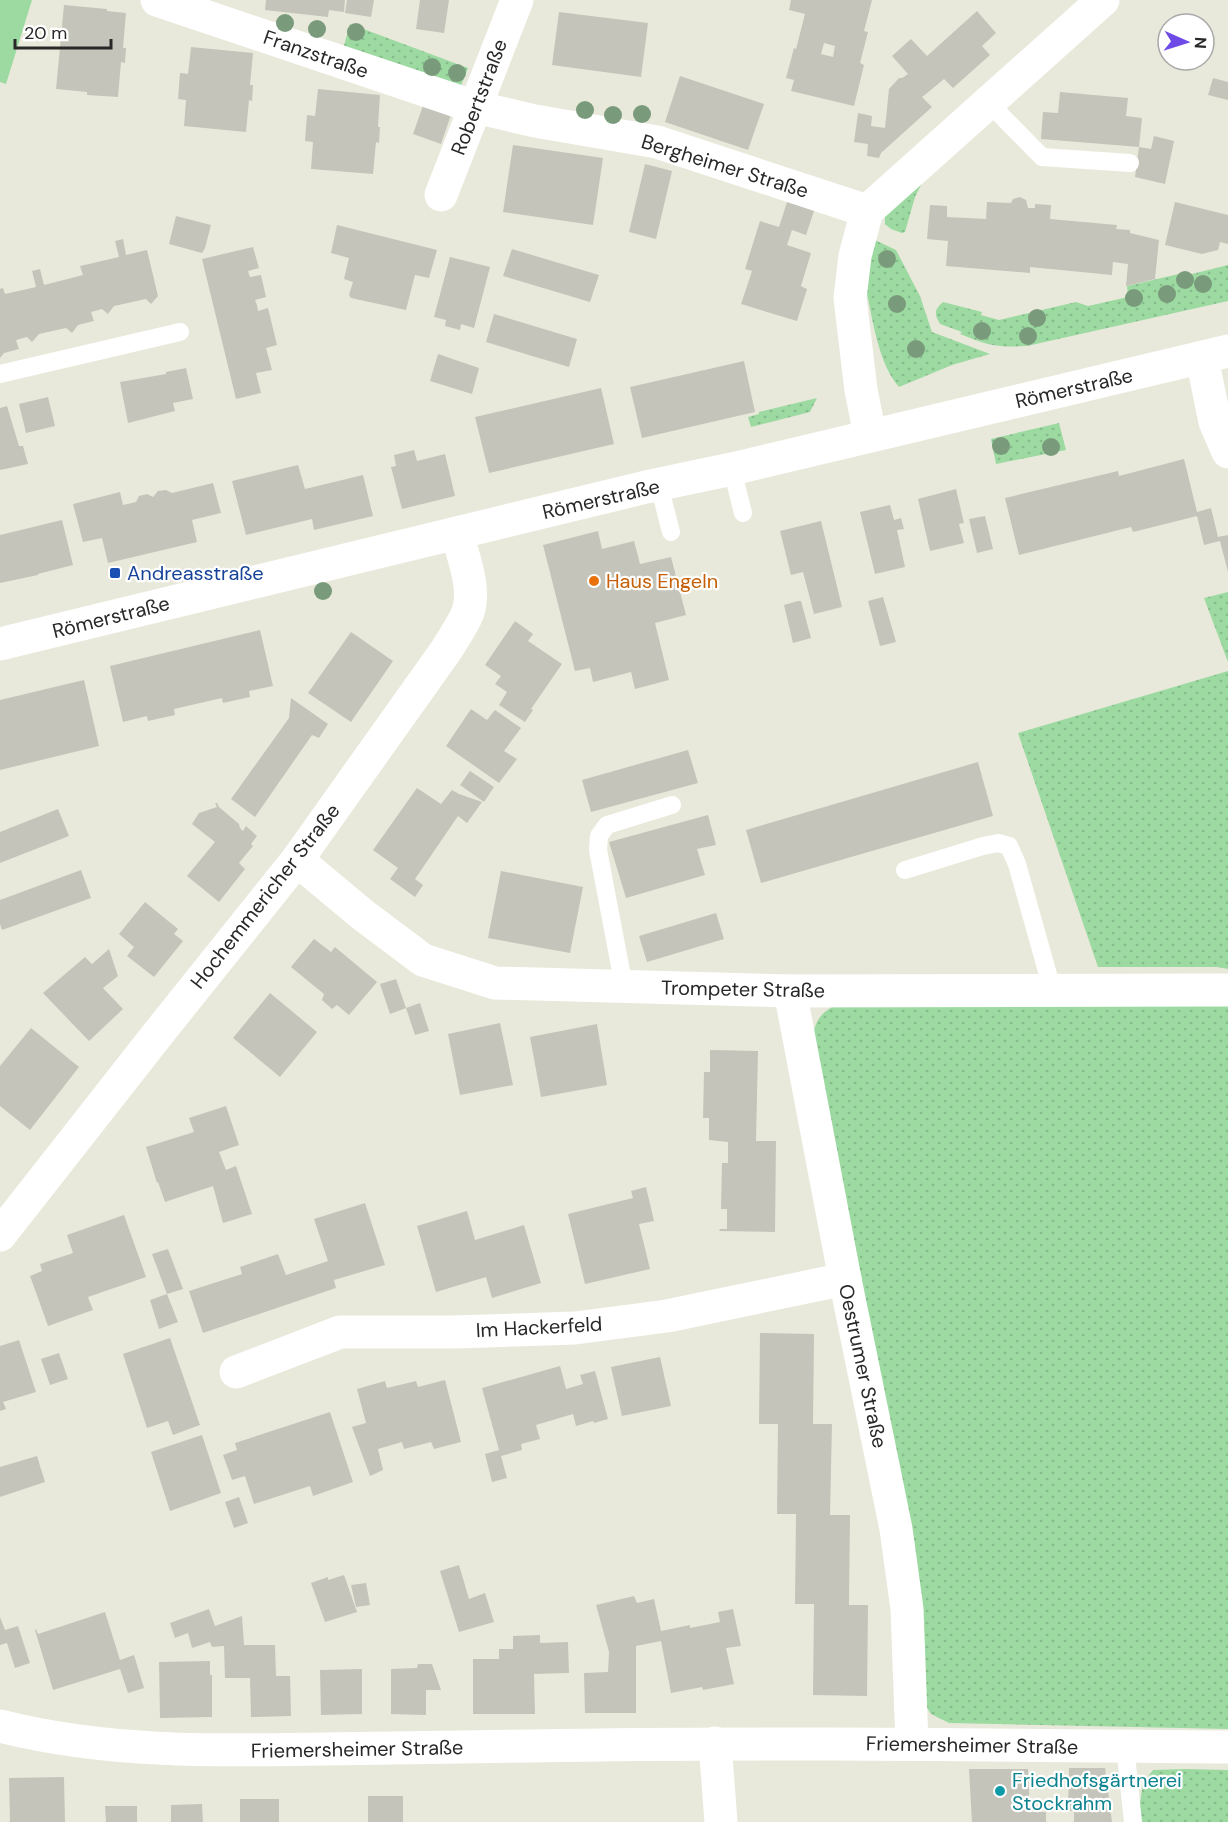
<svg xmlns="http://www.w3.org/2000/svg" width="1228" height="1822" font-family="'DM Sans',sans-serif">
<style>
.grass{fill:url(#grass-dots)}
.park{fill:#9cdaa1}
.building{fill:#c4c4ba;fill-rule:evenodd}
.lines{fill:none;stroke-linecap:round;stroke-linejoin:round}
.service{stroke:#fff;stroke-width:18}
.minor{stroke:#fff;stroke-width:33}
.tertiary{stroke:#fff;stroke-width:33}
.tree{fill:#7a9b7b}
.transit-dot{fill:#1a4fb4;stroke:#fff;stroke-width:2}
.food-dot{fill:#e8710a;stroke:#fff;stroke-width:2}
.culture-dot{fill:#0f9aa8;stroke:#fff;stroke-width:2}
.labels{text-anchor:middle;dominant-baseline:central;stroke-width:4.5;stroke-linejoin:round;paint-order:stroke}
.street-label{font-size:20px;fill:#282828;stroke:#fff}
.transit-label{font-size:20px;fill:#164399;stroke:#fff;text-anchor:start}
.food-label{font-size:20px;fill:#c56008;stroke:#fff;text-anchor:start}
.culture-label{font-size:20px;fill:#0d838f;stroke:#fff;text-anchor:start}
</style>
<defs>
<pattern id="grass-dots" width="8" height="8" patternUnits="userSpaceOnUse" patternTransform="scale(1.5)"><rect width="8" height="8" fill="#9cdaa1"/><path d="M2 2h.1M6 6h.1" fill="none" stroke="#86bb8b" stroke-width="1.8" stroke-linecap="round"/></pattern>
</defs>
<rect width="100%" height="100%" fill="#e9e9db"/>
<g class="grass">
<polygon points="350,24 468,68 460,88 343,49"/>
<polygon points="927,173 915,197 905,232 902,233 891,229 885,224 885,218 878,212"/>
<path d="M875,240L896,250L920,296L932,332L990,354L952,365L899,387C878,363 873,320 866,289L865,282Z"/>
<path d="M1228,265V301L1027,346C997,348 987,345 960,334L962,332L940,324C934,314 934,310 943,302L982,312L981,315L999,320L1076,302L1088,306L1128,297L1127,286L1183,273L1184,276Z"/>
<polygon points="817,398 810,412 751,427 748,417 759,414 759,412"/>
<polygon points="1059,423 1066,450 996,464 991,439"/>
<polygon points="1228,592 1228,662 1204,598"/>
<polygon points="1228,671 1228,969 1217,967 1098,967 1018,733"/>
<path d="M841,1002L1228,1006V1729L949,1723L931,1714L924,1703L812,1041C815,1019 821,1012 841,1002Z"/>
<polygon points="1185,1769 1228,1770 1228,1822 1139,1822 1138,1816 1143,1783 1153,1770"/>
</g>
<polygon class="park" points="0,0 32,0 6,84 0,82"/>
<g class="building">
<polygon points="266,0 345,0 344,12 329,10 328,17 265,10"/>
<polygon points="347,0 374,0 371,17 345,13"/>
<polygon points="420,0 449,0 444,33 416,29"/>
<path d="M791,0H872L864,31L868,32L860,63L864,65L854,106L791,91L794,80L786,78L794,48L796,49L805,14L789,10ZM824,43L835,46L833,57L821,54Z"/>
<polygon points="64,5 107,9 107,11 126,13 123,48 126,48 125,63 121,62 118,97 87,95 87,92 56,89"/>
<polygon points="977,11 996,33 982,46 990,55 953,88 944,79 926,94 922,97 932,107 881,153 879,158 867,156 868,144 854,142 858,113 872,116 871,126 885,128 889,89 899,78 902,78 908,74 892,56 911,39 927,56"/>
<polygon points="559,12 648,23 641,77 552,65"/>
<polygon points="191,47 253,53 250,85 253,85 252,101 249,100 246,132 184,126 186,100 178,99 180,73 188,74"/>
<polygon points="680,76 764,104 748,150 665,122"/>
<polygon points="1213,78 1228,82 1228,100 1208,95"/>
<polygon points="318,89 380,95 378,127 380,127 379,143 376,142 373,174 311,169 313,142 305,141 307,115 315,116"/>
<polygon points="1060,92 1128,98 1126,116 1142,118 1139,147 1041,139 1043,112 1058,113"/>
<polygon points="425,100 453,109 441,144 413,134"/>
<polygon points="1154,136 1174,141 1165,184 1135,177 1139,147 1151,149"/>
<polygon points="513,145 603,158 593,225 503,212"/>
<polygon points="645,164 672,171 656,239 629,232"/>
<polygon points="1020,197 1026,200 1028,208 1035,208 1035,204 1051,205 1050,219 1117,225 1116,229 1130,230 1130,233 1159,240 1155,279 1126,286 1128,264 1113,262 1112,275 1030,267 1030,273 946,266 948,241 927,239 930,205 947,206 947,217 986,219 987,202 1011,203 1013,199"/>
<polygon points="788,199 815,208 806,235 792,230 787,245 811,253 801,286 807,289 797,321 741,304 752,271 745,269 760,221 779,227"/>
<polygon points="1175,202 1228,215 1228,244 1220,242 1218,250 1202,254 1165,245"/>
<polygon points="176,216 211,225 205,248 202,253 169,244"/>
<polygon points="337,225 437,250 429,278 415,275 406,310 351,298 349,295 353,282 344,279 349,258 331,253"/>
<polygon points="123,239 126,255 147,250 158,296 151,304 146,299 114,306 108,314 102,309 91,312 94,321 78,325 72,333 66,328 39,334 32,342 27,337 16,340 19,349 4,353 0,358 0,289 3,288 5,294 36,287 32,271 40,269 44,285 83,275 80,266 119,257 115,241"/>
<polygon points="253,247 259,268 248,271 250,277 261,275 266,297 255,300 257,305 258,311 268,308 277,345 266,348 272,370 256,373 261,393 236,399 202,259"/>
<polygon points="512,249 599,275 590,302 503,276"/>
<polygon points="450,257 490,267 474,328 461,324 460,330 445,326 446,320 434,317"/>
<polygon points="494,314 577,339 569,367 486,342"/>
<polygon points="438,354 479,368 472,394 430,381"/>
<polygon points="744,361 755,412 642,438 630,387"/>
<polygon points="186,368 193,399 173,403 175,411 128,423 120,382 166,374 166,372"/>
<polygon points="601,388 614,444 489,473 475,417"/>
<polygon points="48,397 55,426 26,433 19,404"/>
<polygon points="7,406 19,446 23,446 28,464 0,470 0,408"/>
<polygon points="414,450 417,461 445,454 455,496 402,509 391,467 396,466 394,455"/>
<polygon points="1184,459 1197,512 1211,508 1218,537 1228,535 1228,572 1220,541 1204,545 1197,516 1133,532 1131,527 1019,555 1005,498 1118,471 1119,476"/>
<polygon points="298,465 305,489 363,475 373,516 314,530 312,519 246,535 232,481"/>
<polygon points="213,483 221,513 192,520 197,542 108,563 102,538 83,542 73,504 120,492 123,505 136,502 139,496 147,494 153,497 158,491 166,490 172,493"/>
<polygon points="956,489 964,523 959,524 964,543 930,551 918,499"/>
<polygon points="890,505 894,520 901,518 904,529 897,530 905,567 875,574 860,512"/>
<polygon points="985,516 993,549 977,553 969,519"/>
<polygon points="62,520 73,565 38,574 38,575 0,583 0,535"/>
<polygon points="821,521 842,607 814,614 803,572 791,575 780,531"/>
<polygon points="598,531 602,549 634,541 640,564 671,557 686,615 655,623 669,680 635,689 631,672 593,682 590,668 575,671 543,545"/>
<polygon points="883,597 896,642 880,646 868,601"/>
<polygon points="798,601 801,601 811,638 793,643 784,605"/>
<polygon points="515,621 533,634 528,641 562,664 531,709 533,710 525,722 499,705 507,692 495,684 501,676 485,665"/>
<polygon points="260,630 273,686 249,691 250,697 223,703 222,698 174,709 175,715 148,721 147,716 123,722 110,666"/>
<polygon points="351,632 393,661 351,722 308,693"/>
<polygon points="84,680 99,746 0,770 0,700"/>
<polygon points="291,698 328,724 319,738 312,735 255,817 231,799 289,718"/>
<polygon points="471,709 487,720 495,710 521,728 504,751 517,759 499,783 446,746"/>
<polygon points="688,750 698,783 591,812 582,780"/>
<polygon points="978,762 993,816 761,883 746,830"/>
<polygon points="470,771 494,787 484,802 460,785"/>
<polygon points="417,788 441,804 452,790 459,794 482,802 467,823 458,816 415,879 423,885 415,897 390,879 398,868 373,850"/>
<polygon points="215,803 217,803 219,807 239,824 240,828 243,831 246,826 257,836 251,844 253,846 239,863 245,869 219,902 187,876 215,842 192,824 199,813 217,807"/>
<polygon points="58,809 69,836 0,863 0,832"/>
<polygon points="708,815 716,845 697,849 705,875 626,898 609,842"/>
<polygon points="81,870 91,898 2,930 0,924 0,900"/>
<polygon points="501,871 583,887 570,953 488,938"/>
<polygon points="145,902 178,929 174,934 183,941 154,977 127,956 134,947 119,934"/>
<polygon points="716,913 724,939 647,962 639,936"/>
<polygon points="314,939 331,952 335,947 377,982 349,1015 337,1005 332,1009 322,1000 324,994 291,967"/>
<polygon points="109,949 118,976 103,988 123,1009 89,1041 43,993 85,957 92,964"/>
<polygon points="396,979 406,1008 390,1014 380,984"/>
<polygon points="270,993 317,1032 280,1077 233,1038"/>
<polygon points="420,1003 429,1031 415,1035 406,1008"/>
<polygon points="500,1023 513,1085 460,1095 448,1034"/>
<polygon points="597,1024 607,1085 541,1097 530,1037"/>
<polygon points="31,1028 79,1067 30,1130 0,1106 0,1066"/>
<polygon points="710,1050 758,1051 756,1141 776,1141 775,1232 719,1231 720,1229 727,1229 727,1209 721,1209 722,1163 728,1163 728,1142 709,1140 709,1118 703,1118 704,1072 710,1072"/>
<polygon points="226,1106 239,1145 219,1152 226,1170 236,1166 252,1214 223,1223 213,1186 165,1202 158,1182 157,1183 146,1147 194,1132 189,1118"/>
<polygon points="646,1187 654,1221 639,1224 650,1269 585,1284 568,1214 633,1198 631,1191"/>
<polygon points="365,1203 385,1265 334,1280 336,1288 203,1333 189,1291 242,1274 240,1267 278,1254 286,1275 328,1261 314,1219"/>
<polygon points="467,1211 475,1240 524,1225 541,1283 492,1298 486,1277 436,1292 417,1226"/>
<polygon points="124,1215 146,1277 88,1297 93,1310 48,1326 30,1276 42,1271 40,1264 73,1253 67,1235"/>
<polygon points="168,1249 183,1289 167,1294 178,1322 159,1329 150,1300 167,1294 152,1254"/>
<polygon points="760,1333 814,1334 813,1424 832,1424 830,1515 850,1515 849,1605 868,1605 867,1696 813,1695 814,1604 795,1604 796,1514 777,1514 778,1424 759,1424"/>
<polygon points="170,1338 200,1425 173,1435 168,1421 147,1428 123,1354"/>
<polygon points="19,1340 36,1392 3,1402 6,1409 0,1411 0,1346"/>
<polygon points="59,1353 68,1379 50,1385 41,1359"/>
<polygon points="660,1357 671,1406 622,1416 611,1367"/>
<polygon points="560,1366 566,1389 583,1384 580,1375 595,1371 608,1419 594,1423 593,1421 576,1426 573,1414 536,1425 540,1439 521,1444 522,1450 501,1456 507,1478 492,1482 485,1454 499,1450 482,1388"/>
<polygon points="445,1380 461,1442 434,1449 431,1442 404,1449 402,1442 378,1449 383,1470 370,1476 352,1427 366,1423 357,1389 385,1381 387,1388 416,1381 418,1387"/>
<polygon points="330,1412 353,1482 313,1496 310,1486 254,1504 245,1476 232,1480 223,1455 237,1450 235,1443"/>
<polygon points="202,1435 221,1493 170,1511 151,1452"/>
<polygon points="37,1456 45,1482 0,1497 0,1467"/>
<polygon points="239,1497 248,1523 234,1528 225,1502"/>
<polygon points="459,1565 469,1599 485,1593 494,1622 459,1632 440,1571"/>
<polygon points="344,1575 357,1612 325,1622 311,1583 328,1577 328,1580"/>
<polygon points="366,1583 370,1605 356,1607 351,1585"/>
<polygon points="634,1596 637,1603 654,1599 661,1631 690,1625 690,1628 720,1622 718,1612 733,1609 741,1646 726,1648 734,1684 703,1690 702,1687 671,1693 661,1641 636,1646 636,1713 585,1713 584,1673 608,1672 609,1652 596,1605"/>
<polygon points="209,1609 215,1626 242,1616 244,1645 275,1645 276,1676 290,1676 291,1716 251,1717 250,1678 225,1678 224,1646 212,1647 210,1642 192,1648 188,1633 175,1638 170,1623"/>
<polygon points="105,1612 120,1660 134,1655 144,1688 128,1693 120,1669 53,1690 35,1630 36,1629 38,1634"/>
<polygon points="0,1617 5,1630 18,1626 30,1663 15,1668 7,1643 0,1645"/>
<polygon points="540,1635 540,1643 568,1642 569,1673 534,1674 535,1714 473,1714 473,1659 499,1659 499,1649 513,1649 513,1636"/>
<polygon points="210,1661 210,1675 212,1675 212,1717 160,1718 159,1662"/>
<polygon points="418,1664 432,1664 441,1690 426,1690 426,1715 391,1714 391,1669 417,1668"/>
<polygon points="362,1669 362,1714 321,1715 320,1670"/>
<polygon points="1069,1768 1105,1768 1112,1822 1074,1822 1074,1811 1068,1811"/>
<polygon points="969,1769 1028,1769 1030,1812 1046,1812 1046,1822 972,1822"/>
<polygon points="64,1777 65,1822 10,1822 9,1778"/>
<rect x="368" y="1796" width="35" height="26"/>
<rect x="240" y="1799" width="39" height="23"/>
<polygon points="202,1804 203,1822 171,1822 171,1805"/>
<polygon points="105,1806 137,1806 137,1822 106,1822"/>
</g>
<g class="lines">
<g class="service">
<polyline points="988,102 1042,157 1130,163"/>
<polyline points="0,374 180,332"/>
<polyline points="732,469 743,513"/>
<polyline points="659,485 671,532"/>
<polyline points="905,870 983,846 998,843 1009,846 1017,864 1052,989"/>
<polyline points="624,987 598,850 599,836 607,825 672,805"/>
<polyline points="1125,1746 1133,1822"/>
</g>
<g class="minor">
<polyline points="157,0 475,107 535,121 657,142 867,211"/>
<polyline points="441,195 517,0"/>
<polyline points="1202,358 1215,422 1228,452"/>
<polyline points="870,435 861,390 850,298 855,256 867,211 1103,0"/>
<polyline points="297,860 363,915 423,960 495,983 790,991 1228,990"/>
<polyline points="790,991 845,1279 896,1529 907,1609 912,1744"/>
<path d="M0,1235L157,1035L297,860L447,649C454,637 463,625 468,612C476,588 463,557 457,533"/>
<polyline points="236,1372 340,1332 454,1332 575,1328 667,1316 845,1279"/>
<path d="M0,1726C106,1753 217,1751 326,1749C394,1748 462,1747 530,1746C762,1742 995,1745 1228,1747"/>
<polyline points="715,1743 721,1822"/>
</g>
<polyline class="tertiary" points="0,644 646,487 732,469 1228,351"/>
</g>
<g class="tree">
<circle cx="285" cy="23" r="9"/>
<circle cx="317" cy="29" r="9"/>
<circle cx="356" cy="32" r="9"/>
<circle cx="432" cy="67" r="9"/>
<circle cx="457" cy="73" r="9"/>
<circle cx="585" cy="110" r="9"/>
<circle cx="642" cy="114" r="9"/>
<circle cx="613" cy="115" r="9"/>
<circle cx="887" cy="259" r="9"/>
<circle cx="1185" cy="280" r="9"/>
<circle cx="1203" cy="284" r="9"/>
<circle cx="1167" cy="294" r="9"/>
<circle cx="1134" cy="298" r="9"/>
<circle cx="897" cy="304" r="9"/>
<circle cx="1037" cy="318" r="9"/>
<circle cx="982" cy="331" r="9"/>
<circle cx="1028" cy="336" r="9"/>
<circle cx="916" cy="349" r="9"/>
<circle cx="1001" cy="446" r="9"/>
<circle cx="1051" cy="447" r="9"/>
<circle cx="323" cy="591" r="9"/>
</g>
<rect class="transit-dot" x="109" y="567" width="12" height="12" rx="3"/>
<circle class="food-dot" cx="594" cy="581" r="6"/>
<circle class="culture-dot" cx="1000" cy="1791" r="6"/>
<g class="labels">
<g class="street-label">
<text transform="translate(316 54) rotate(19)">Franzstraße</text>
<text transform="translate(479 97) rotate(-69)">Robertstraße</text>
<text transform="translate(725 166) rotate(17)">Bergheimer Straße</text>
<text transform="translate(1074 388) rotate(-13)">Römerstraße</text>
<text transform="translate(601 499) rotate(-13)">Römerstraße</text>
<text transform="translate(111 617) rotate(-14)">Römerstraße</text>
<text transform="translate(265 896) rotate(-52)">Hochemmericher Straße</text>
<text transform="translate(743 989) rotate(1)">Trompeter Straße</text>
<text transform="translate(539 1327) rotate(-3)">Im Hackerfeld</text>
<text transform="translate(863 1366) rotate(78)">Oestrumer Straße</text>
<text transform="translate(972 1745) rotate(1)">Friemersheimer Straße</text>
<text transform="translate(357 1749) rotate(-1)">Friemersheimer Straße</text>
</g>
<g class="transit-label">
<text x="127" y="573">Andreasstraße</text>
</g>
<g class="food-label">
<text x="606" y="581">Haus Engeln</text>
</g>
<g class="culture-label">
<text x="1012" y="1780">Friedhofsgärtnerei<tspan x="1012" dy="23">Stockrahm</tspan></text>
</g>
</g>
<g transform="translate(1186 42) rotate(93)"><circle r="28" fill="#ffffff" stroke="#a9a9a9" stroke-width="1.5"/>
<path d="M0-4.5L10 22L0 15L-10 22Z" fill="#6e4ae6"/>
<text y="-9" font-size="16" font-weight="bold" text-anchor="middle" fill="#282828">N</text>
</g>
<path d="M15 39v9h96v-9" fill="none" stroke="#282828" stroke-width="3"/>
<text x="24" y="39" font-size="18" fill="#282828" stroke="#ffffff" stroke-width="4.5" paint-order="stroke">20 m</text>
</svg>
